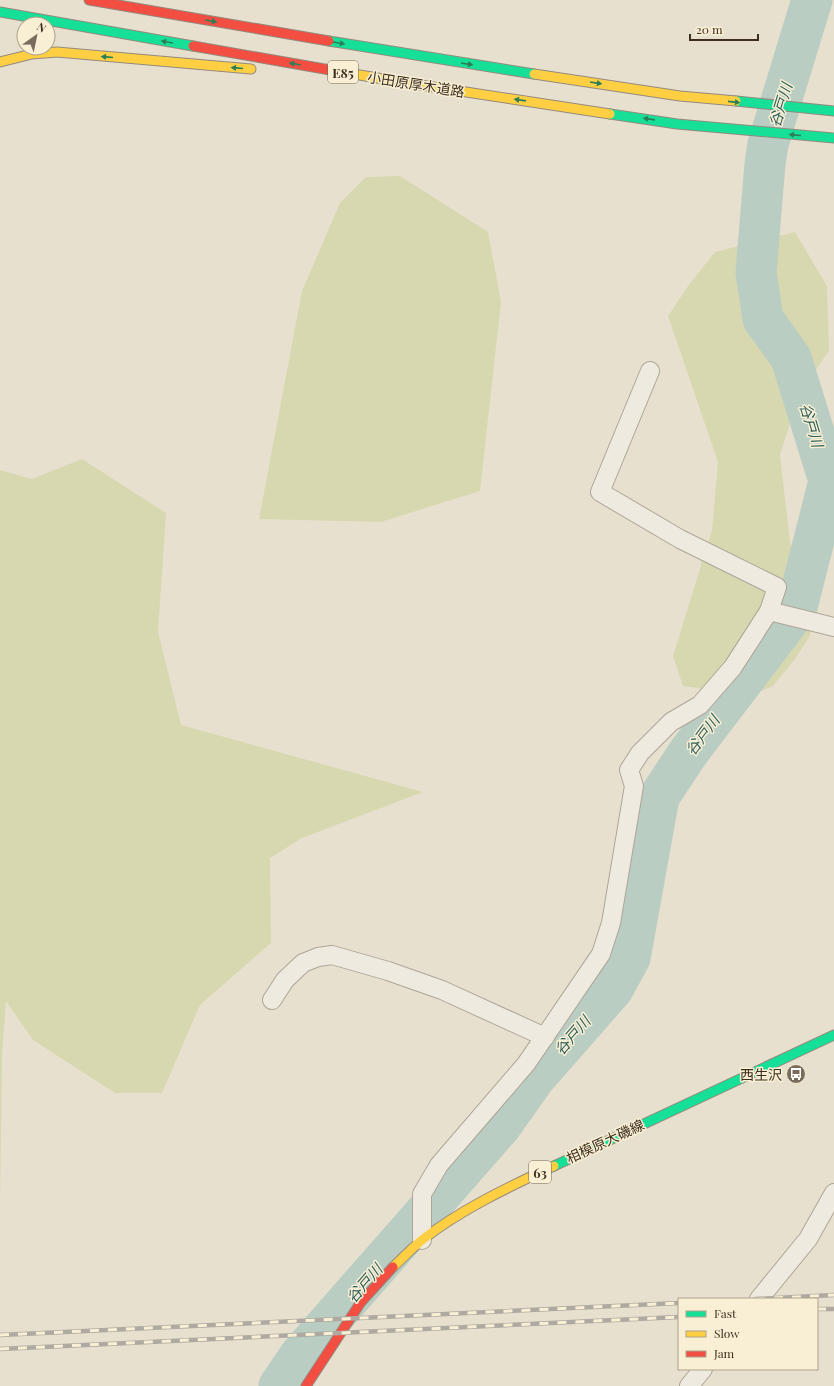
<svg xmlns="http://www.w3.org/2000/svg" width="834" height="1386" font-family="'Playfair Display','Noto Sans JP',serif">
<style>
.green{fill:#d7d8b0}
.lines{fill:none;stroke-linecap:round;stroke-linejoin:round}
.river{stroke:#bacdc2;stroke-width:41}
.street-casing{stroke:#ada597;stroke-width:20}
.fast-casing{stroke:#938a7e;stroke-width:11}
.slow-casing{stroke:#938a7e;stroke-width:11}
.jam-casing{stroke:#938a7e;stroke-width:11}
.street{stroke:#efeae0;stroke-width:18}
.fast{stroke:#16e098;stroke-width:9}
.slow{stroke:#ffcf43;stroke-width:9}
.jam{stroke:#f24e42;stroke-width:9}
.rail-casing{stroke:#aeaaa1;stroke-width:4.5}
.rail{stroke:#f8efd4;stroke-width:3;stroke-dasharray:9;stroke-linecap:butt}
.oneway{fill:#2b7e55}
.labels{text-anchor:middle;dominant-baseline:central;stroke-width:3;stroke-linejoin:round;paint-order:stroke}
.shield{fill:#f8efd4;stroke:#756855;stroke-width:1}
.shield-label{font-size:13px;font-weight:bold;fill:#3d2e1e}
.street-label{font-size:14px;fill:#3d2e1e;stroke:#f8efd4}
.poi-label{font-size:14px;fill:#3d2e1e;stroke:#f8efd4;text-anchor:end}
.water-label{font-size:15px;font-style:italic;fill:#2c5e5c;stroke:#f8efd4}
</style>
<rect width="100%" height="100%" fill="#e8e0ce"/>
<g class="green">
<polygon points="400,176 488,232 501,302 480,491 381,522 259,519 302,291 340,203 366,177"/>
<polygon points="795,232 827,286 829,350 799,396 780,455 790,542 812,604 810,636 795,659 772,687 748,695 683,686 673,656 712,530 718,462 668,316 688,286 715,252"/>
<polygon points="82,459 166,513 158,632 181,725 423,792 302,838 270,858 271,943 200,1005 162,1093 115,1093 33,1040 6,1001 2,1054 0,1208 0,470 32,479"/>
</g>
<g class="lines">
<polyline class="river" points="279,1386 300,1355 501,1126 535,1078 613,989 630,958 659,797 688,753 796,611 829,481 791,358 763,319 756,272 765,164 768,144 812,0"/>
<g class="street-casing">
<g id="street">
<polyline points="650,371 600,492 680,539 777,587 769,611 834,627"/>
<polyline points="272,1000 285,980 303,963 318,957 332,955 388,971 442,990 545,1037"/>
<polyline points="422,1240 422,1194 439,1165 526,1064 601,954 611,923 634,786 629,770 640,753 671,722 700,705 733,667 769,611"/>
<polyline points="759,1299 808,1239 834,1193"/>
<polyline points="689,1386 703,1369"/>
</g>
</g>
<g class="fast-casing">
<g id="fast">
<polyline points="0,12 193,46"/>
<polyline points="329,41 534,74"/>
<polyline points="736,101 834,111"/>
<polyline points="610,114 677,124 834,138"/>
<polyline points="554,1166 834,1035"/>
</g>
</g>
<g class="slow-casing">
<g id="slow">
<polyline points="0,62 32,54 57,52 251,69"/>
<polyline points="336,71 401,82 610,114"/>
<polyline points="534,74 680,96 736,101"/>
<path d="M393,1267C403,1258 412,1248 422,1240C460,1210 510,1186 554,1166"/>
</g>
</g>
<g class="jam-casing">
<g id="jam">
<polyline points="89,0 329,41"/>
<polyline points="193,46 336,71"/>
<polyline points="306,1386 361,1302 393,1267"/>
</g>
</g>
<use href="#street" class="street"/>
<use href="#fast" class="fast"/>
<use href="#slow" class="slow"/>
<use href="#jam" class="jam"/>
<g class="rail-casing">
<g id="rail">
<polyline points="756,1299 834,1295"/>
<polyline points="817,1309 834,1309"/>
<polyline points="0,1335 679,1303"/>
<polyline points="0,1349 679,1317"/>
</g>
</g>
<use href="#rail" class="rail"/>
</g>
<defs><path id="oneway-solid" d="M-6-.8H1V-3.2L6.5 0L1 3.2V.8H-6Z"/></defs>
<g class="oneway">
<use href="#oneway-solid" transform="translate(211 21) rotate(10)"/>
<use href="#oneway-solid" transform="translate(167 42) rotate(-170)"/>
<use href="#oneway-solid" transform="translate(339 43) rotate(10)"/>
<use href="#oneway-solid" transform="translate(107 57) rotate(-175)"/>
<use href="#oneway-solid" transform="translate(295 64) rotate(-170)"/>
<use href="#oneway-solid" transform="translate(467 64) rotate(9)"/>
<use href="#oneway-solid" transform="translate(237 68) rotate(-175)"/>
<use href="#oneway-solid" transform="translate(596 83) rotate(9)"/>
<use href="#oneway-solid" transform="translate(520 100) rotate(-172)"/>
<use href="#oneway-solid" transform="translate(734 102) rotate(6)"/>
<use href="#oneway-solid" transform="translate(649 119) rotate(-172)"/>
<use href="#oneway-solid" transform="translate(795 135) rotate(-175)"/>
</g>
<defs>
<g id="bus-disc" transform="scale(1)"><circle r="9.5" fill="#796c5c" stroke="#f8efd4"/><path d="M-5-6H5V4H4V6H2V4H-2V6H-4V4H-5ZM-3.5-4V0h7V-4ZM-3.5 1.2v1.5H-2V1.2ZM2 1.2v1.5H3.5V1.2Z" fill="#fff"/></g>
</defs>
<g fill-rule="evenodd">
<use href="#bus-disc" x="796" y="1074"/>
</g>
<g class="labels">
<g class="shield">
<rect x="328" y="61" width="30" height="22" rx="3"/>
<rect x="529" y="1161" width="22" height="22" rx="3"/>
</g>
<g class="shield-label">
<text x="343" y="72">E85</text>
<text x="540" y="1172">63</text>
</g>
<g class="street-label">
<text transform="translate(416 84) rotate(9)">小田原厚木道路</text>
<text transform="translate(605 1141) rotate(-25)">相模原大磯線</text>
</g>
<g class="poi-label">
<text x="782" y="1074">西生沢</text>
</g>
<g class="water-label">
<text transform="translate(780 105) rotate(-73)">谷戸川</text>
<text transform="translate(812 425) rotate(73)">谷戸川</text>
<text transform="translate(702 735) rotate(-53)">谷戸川</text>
<text transform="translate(572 1035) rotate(-49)">谷戸川</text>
<text transform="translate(364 1283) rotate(-49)">谷戸川</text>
</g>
</g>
<rect x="678" y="1298" width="140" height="72" fill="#f8efd4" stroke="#ada28b"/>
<rect x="686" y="1311" width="20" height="6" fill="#16e098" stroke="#ada28b"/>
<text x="714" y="1318" font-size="12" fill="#3d2e1e">Fast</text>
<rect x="686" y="1331" width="20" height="6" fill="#ffcf43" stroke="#ada28b"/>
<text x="714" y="1338" font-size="12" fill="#3d2e1e">Slow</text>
<rect x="686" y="1351" width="20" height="6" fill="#f24e42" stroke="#ada28b"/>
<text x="714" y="1358" font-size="12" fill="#3d2e1e">Jam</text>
<g transform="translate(36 36) rotate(33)"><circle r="19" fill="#f8efd4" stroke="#ada28b"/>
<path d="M0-3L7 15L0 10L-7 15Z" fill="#796c5c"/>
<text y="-6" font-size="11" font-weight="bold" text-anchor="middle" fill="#3d2e1e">N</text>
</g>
<path d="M690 34v6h68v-6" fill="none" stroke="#3d2e1e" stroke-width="2"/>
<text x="696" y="34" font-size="12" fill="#3d2e1e" stroke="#f8efd4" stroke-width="3" paint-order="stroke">20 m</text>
</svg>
